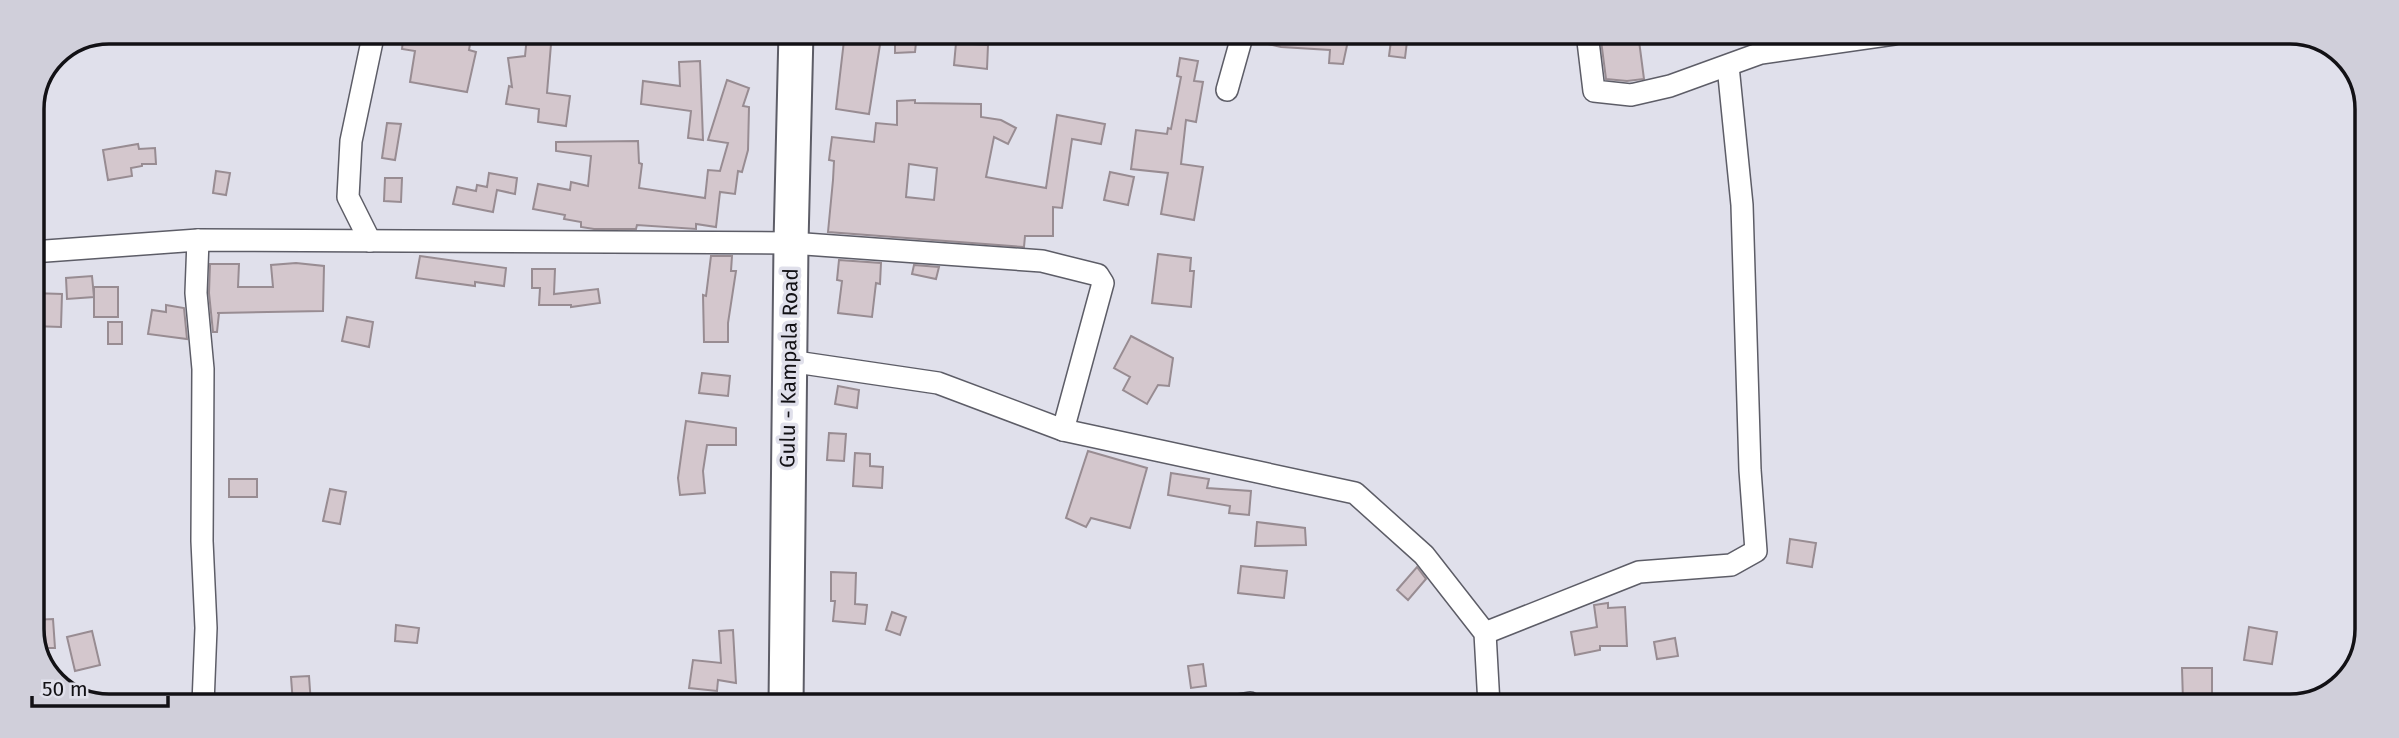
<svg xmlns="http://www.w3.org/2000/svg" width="2399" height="738" font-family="'Fira Sans',sans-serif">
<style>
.building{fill:#d4c7cd;stroke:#988c92;stroke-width:2;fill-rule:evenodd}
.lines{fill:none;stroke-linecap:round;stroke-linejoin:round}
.minor-casing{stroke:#5d5d67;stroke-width:24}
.primary-casing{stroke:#5d5d67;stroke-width:37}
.minor{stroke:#fff;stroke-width:21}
.primary{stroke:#fff;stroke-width:33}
.labels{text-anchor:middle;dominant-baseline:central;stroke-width:7;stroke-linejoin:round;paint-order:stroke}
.street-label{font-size:21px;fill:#121115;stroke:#e0e0eb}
.rim{fill:none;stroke:#121115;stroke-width:3.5}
</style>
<rect width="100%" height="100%" fill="#e0e0eb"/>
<g class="building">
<polygon points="404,32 472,32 469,50 476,52 467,92 410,82 415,51 402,49"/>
<polygon points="533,32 552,32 547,93 570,96 566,126 538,122 539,109 506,104 509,86 512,87 508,58 525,56 527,36 532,37"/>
<polygon points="845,32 882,32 869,114 836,109"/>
<polygon points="895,32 917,33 915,52 895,53"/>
<polygon points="1256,33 1296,33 1313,36 1313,34 1349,36 1343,64 1329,63 1330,50 1281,47 1255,41"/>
<polygon points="1392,33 1408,33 1405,58 1389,56"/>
<polygon points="1600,33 1638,33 1644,79 1627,81 1606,79"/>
<polygon points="956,43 988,45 987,69 954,65"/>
<polygon points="1180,58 1198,61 1194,81 1203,82 1196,122 1186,120 1181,164 1203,167 1194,220 1161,214 1168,173 1131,169 1136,130 1167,134 1168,128 1171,129 1181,77 1177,76"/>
<polygon points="700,61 702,112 703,140 688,138 691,111 641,104 643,81 680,86 679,62"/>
<polygon points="727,80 749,88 743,106 749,107 748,150 742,172 738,171 735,194 720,192 716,227 696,224 696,229 637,225 636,229 594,229 581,227 581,222 564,219 565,215 533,209 538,184 570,190 571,182 588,186 591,156 556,151 556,142 638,141 639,163 642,164 639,188 705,198 708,170 720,171 728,143 708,140"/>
<path d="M915,100V103L981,104V117L1001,120L1016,128L1008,144L994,137L986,177L1046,188L1057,115L1105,124L1101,144L1072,139L1062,208L1053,207V236H1025L1024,247L828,232L833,180L834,161L829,160L832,137L874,142L876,123L897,125V101ZM909,164L937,168L934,200L906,197Z"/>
<polygon points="387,123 401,124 395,160 382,158"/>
<polygon points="138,144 139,149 155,148 156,164 142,164 142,166 131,168 132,176 108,180 103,150"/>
<polygon points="216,171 230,173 226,195 213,193"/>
<polygon points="1110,172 1134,177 1128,205 1104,200"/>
<polygon points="489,173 517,178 515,194 497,190 493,212 453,204 457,187 476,191 477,185 487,187"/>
<polygon points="385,178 402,178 401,202 384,201"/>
<polygon points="1158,254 1191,258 1190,271 1194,271 1191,307 1152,303"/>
<polygon points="420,256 506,268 504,286 475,282 475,286 416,278"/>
<polygon points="711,256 732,256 731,271 736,271 728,323 728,342 704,342 703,295 706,296"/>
<polygon points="839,260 881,263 880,284 876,283 872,317 838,313 842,281 837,280"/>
<polygon points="296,263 324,266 323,311 217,313 219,313 217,332 213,332 209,293 210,264 239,264 238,287 273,287 271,265"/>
<polygon points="914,265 939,267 936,279 912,274"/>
<polygon points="532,269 555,269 554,294 598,289 600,303 571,307 571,305 539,305 540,288 532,288"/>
<polygon points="92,276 94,297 67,299 66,278"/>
<rect x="94" y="287" width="24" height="30"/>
<polygon points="32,293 62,294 61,327 32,326"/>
<polygon points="166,305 184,308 187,339 148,334 152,310 166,312"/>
<polygon points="347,317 373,322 369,347 342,341"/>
<rect x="108" y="322" width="14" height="22"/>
<polygon points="1131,336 1173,358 1169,386 1158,385 1147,404 1123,390 1130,377 1114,368"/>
<polygon points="702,373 730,376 728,396 699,393"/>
<polygon points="838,386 859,390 857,408 835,404"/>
<polygon points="686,421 736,428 736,445 707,445 703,471 705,493 680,495 678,478"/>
<polygon points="829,433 846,434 844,461 827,460"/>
<polygon points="1088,451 1147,468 1130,528 1091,518 1086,527 1066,518"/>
<polygon points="855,453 870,454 870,466 883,467 882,488 853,486"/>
<polygon points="1171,473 1209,479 1207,488 1251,491 1249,515 1229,513 1230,506 1168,495"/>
<rect x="229" y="479" width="28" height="18"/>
<polygon points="330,489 346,492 340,524 323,521"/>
<polygon points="1257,522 1305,528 1306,545 1255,546"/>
<polygon points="1790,539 1816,543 1812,567 1787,563"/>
<polygon points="1241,566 1287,571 1284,598 1238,593"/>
<polygon points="1417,567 1426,579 1408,600 1397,590"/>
<polygon points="831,572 856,573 855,604 867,605 865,624 833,621 835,601 831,601"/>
<polygon points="1608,603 1608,608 1625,607 1627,646 1600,646 1600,650 1575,655 1571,632 1597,627 1594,605"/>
<polygon points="892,612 906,617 900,635 886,630"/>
<polygon points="53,619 55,648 37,648 32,635 32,620"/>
<polygon points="396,625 419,628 417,643 395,641"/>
<polygon points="2249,627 2277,632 2272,664 2244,660"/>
<polygon points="733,630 736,683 718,680 717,691 689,688 693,660 721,663 719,631"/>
<polygon points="92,631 100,665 75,671 67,637"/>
<polygon points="1675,638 1678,656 1657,659 1654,642"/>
<polygon points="1203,664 1206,686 1191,688 1188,666"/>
<polygon points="2182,668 2212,668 2212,701 2183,701"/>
<polygon points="309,676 311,704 293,704 291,677"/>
</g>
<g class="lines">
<g class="minor-casing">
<g id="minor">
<polyline points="1587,33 1594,91 1631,95 1670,86 1761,53 1894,34"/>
<polyline points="1227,90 1243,33"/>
<polyline points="198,240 196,293 203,369 202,541 206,628 203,704"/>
<polyline points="370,241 348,197 351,141 374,32"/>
<polyline points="32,252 198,240 791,243 1042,261 1098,275 1103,283 1063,430"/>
<polyline points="789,361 938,383 1063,430 1355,493 1424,555 1485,633 1489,705"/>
<polyline points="1485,633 1639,572 1731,565 1756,551 1750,470 1742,205 1728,66"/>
<polyline points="1238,705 1250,703"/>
</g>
</g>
<g class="primary-casing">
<polyline id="primary" points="786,705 791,243 796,32"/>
</g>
<use href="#minor" class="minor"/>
<use href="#primary" class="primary"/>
</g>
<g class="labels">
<g class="street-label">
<text transform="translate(789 368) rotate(-89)">Gulu - Kampala Road</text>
</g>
</g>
<path d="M0 0H2399V738H0ZM109 44H2290A65 65 0 0 1 2355 109V629A65 65 0 0 1 2290 694H109A65 65 0 0 1 44 629V109A65 65 0 0 1 109 44Z" fill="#d0cfda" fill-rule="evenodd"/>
<path class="rim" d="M109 44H2290A65 65 0 0 1 2355 109V629A65 65 0 0 1 2290 694H109A65 65 0 0 1 44 629V109A65 65 0 0 1 109 44Z"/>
<path d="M32 696v10h136v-10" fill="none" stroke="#121115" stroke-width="3.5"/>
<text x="42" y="696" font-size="21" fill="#121115" stroke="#e0e0eb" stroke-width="5" paint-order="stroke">50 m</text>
</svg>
